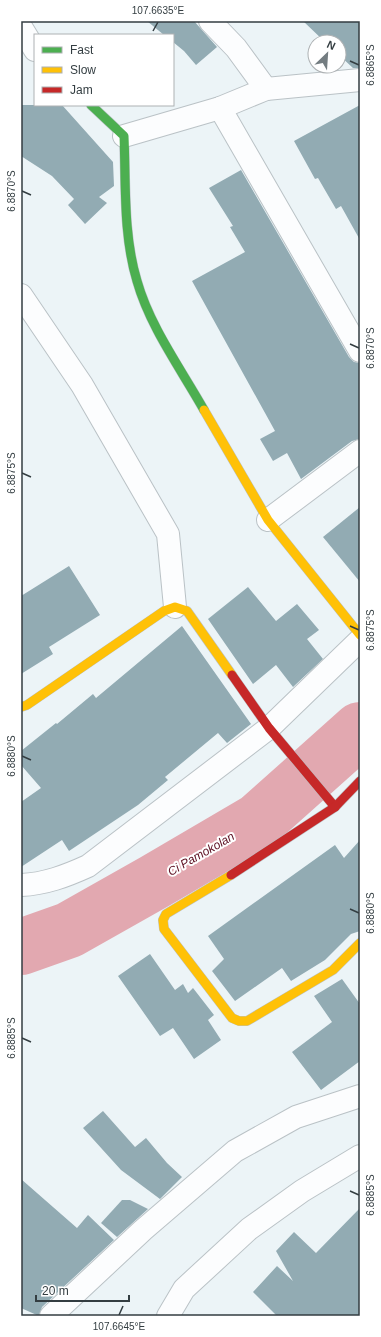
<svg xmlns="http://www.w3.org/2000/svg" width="381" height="1337" font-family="Arial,sans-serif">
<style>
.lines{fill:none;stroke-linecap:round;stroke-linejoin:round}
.river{stroke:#e2a8b0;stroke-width:56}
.building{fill:#92abb3}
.street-casing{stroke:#bac2c6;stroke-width:24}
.fast-casing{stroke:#bac2c6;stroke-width:10}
.slow-casing{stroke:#bac2c6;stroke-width:10}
.jam-casing{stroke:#bac2c6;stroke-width:10}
.street{stroke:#fcfdfe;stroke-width:22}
.fast{stroke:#4caf50;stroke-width:9}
.slow{stroke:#ffc107;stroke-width:9}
.jam{stroke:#c62828;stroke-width:9}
.ticks{fill:none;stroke:#333d41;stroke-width:1.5}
.labels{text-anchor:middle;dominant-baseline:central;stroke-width:4;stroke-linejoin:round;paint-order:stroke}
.water-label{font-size:12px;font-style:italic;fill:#5d1022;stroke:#fff}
.neatline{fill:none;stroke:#333d41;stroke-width:1.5}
.ticks-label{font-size:10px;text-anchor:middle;fill:#333d41}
</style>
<rect width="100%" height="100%" fill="#ecf4f7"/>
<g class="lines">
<polyline class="river" points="21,947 69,930 154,882 258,821 360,730"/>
</g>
<g class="building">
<polygon points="147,21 194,21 217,47 196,65 184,51 173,42 173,35 164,35"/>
<polygon points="303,21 360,21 360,68 353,68 339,55 339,42 325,42"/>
<polygon points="21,105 62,105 113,162 114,186 99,197 107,203 85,224 68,205 74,199 52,176 21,156"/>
<polygon points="360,105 360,240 341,206 336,209 318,178 315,179 294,141"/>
<polygon points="241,170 349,357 354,362 360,363 360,439 352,441 301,479 287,453 273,461 260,439 275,431 192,281 245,252 230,227 233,226 209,188"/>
<polygon points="360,507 360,582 323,537"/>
<polygon points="69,566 100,615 49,647 53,654 21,674 21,596"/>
<polygon points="248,587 276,621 297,604 319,630 307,639 323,659 293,687 276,665 253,684 208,619"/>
<polygon points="182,626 251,724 227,743 218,733 165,777 168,780 138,805 69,851 62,840 21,867 21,802 41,788 21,765 21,751 56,723 57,724 93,694 96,698"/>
<polygon points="360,840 360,931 351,934 325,960 291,981 282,968 235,1001 212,971 224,959 208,936 335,845 344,858"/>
<polygon points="150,954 175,990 183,984 188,993 193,988 214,1015 208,1020 221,1040 194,1059 173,1028 160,1036 118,976"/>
<polygon points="342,979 360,1004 360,1061 321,1090 292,1052 332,1022 314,996"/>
<polygon points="103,1111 135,1147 146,1138 167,1163 182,1177 160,1199 121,1170 83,1128"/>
<polygon points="21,1179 77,1228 88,1215 114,1240 42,1307 39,1316 21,1308"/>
<polygon points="122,1200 130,1200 148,1209 117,1237 101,1223"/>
<polygon points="360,1208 360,1316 277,1316 253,1292 277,1266 293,1281 276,1251 294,1232 316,1253"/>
</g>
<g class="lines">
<g class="street-casing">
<g id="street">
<polyline points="210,21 236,48 266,89"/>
<polyline points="21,27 35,50"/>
<polyline points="220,108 360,351"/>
<polyline points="124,136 220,108 266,89 360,80"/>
<polyline points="21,295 82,385 168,534 175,607"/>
<polyline points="268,520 360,451"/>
<path d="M21,885C45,884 66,876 88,866L269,728L360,640"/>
<polyline points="51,1316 143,1230 235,1151 296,1117 360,1096"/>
<polyline points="168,1316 184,1289 249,1229 302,1191 360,1156"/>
</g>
</g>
<g class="fast-casing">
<path id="fast" d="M91,105L124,136C126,184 123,235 137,281C150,327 181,369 204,410"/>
</g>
<g class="slow-casing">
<g id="slow">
<polyline points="204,410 268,520 360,635"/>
<polyline points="21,707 27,705 164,611 175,607 187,611 232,675"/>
<polyline points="231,875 166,914 163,920 164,929 232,1018 239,1021 247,1021 333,970 360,943"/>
</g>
</g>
<g class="jam-casing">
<g id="jam">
<polyline points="232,675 269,728 335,807"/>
<polyline points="231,875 335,807 360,781"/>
</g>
</g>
<use href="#street" class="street"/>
<use href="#fast" class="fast"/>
<use href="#slow" class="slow"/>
<use href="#jam" class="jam"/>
</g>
<path class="ticks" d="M153,31L158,22M350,61L359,65M22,191L31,195M350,344L359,348M22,473L31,477M350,626L359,630M22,756L31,760M350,909L359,913M22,1038L31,1042M350,1191L359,1195M119,1315L123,1306"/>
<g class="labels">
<g class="water-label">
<text transform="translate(201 854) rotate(-30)">Ci Pamokolan</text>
</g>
</g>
<rect width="381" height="1337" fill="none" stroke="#ffffff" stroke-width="44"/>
<rect x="34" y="34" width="140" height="72" fill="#ffffff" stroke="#adb1b3"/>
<rect x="42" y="47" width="20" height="6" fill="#4caf50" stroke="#adb1b3"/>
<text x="70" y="54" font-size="12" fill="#333d41">Fast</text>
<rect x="42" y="67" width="20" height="6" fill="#ffc107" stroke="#adb1b3"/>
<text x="70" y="74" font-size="12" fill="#333d41">Slow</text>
<rect x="42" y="87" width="20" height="6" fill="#c62828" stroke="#adb1b3"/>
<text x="70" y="94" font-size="12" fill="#333d41">Jam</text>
<g transform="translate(327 54) rotate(25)"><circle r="19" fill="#ffffff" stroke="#adb1b3"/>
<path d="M0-3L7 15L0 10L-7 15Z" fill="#747d81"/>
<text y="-6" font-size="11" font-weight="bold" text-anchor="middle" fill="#333d41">N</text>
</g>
<path d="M36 1295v6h93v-6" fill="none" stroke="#333d41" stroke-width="2"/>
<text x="42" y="1295" font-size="12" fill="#333d41" stroke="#ffffff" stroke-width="3" paint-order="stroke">20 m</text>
<rect x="22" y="22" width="337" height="1293" class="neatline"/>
<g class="ticks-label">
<text x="158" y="14">107.6635°E</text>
<text transform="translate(370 65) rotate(-90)" y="4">6.8865°S</text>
<text transform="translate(11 191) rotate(-90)" y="4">6.8870°S</text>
<text transform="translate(370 348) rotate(-90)" y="4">6.8870°S</text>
<text transform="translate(11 473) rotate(-90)" y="4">6.8875°S</text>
<text transform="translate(370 630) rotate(-90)" y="4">6.8875°S</text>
<text transform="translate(11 756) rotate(-90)" y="4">6.8880°S</text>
<text transform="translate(370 913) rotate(-90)" y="4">6.8880°S</text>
<text transform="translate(11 1038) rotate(-90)" y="4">6.8885°S</text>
<text transform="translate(370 1195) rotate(-90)" y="4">6.8885°S</text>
<text x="119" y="1330">107.6645°E</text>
</g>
</svg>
